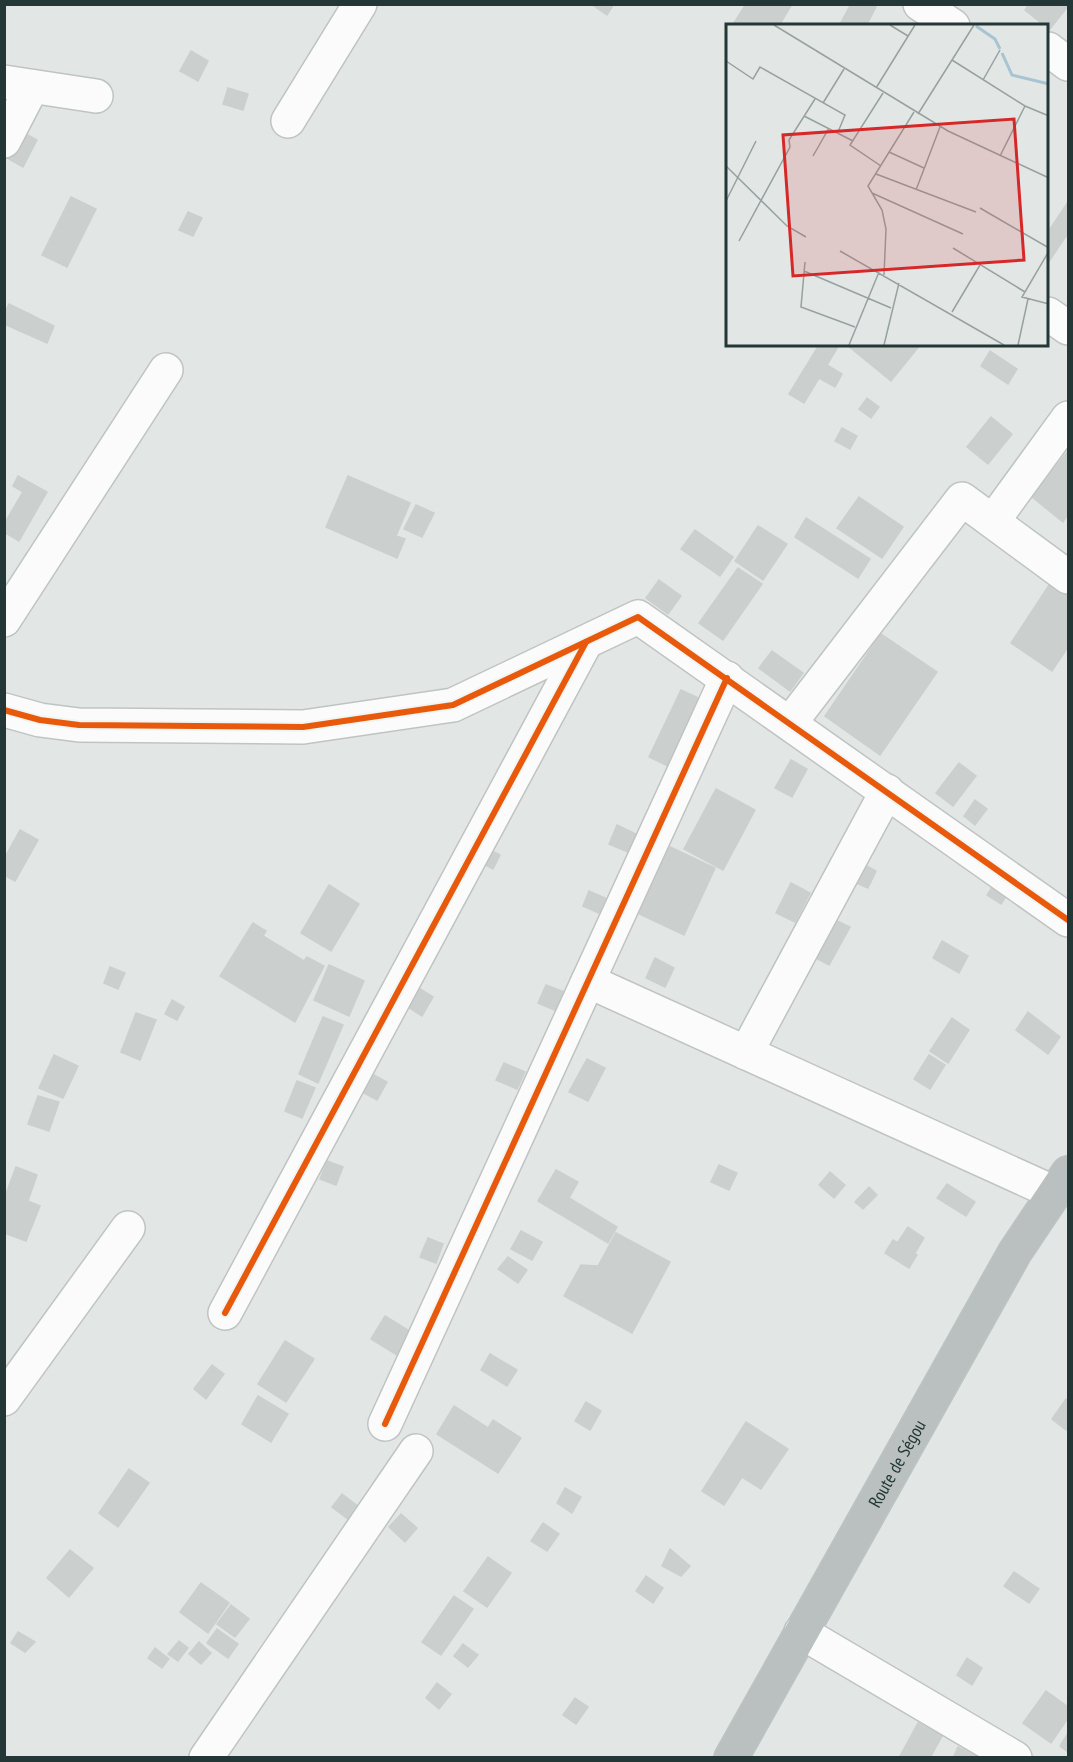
<svg xmlns="http://www.w3.org/2000/svg" width="1073" height="1762" font-family="'PT Sans Narrow',sans-serif">
<style>
.building{fill:#cbd0cf;stroke:#cbd0cf;stroke-width:1.5}
.lines{fill:none;stroke-linecap:round;stroke-linejoin:round}
.minor-casing{stroke:#bfc4c3;stroke-width:36}
.highway-casing{stroke:#bcc3c3;stroke-width:36}
.minor{stroke:#fbfbfb;stroke-width:33}
.highway{stroke:#bac0c0;stroke-width:33}
.cycleway-casing{stroke:#f0f6f4;stroke-width:10}
.cycleway{stroke:#e8590c;stroke-width:6}
.labels{text-anchor:middle;dominant-baseline:central;stroke-width:6;stroke-linejoin:round;paint-order:stroke}
.street-label{font-size:18px;fill:#233736;stroke:#f0f6f4}
.inset-river{fill:none;stroke:#a8c3d1;stroke-width:3}
.inset-road{fill:none;stroke:#96a1a0;stroke-width:1.5}
.view{fill:#d62828;fill-opacity:0.15;stroke:#d62828;stroke-width:3}
.inset-edge{fill:none;stroke:#233736;stroke-width:3}
</style>
<rect width="100%" height="100%" fill="#e2e7e6"/>
<g class="building">
<polygon points="591,4 614,4 607,15"/>
<polygon points="746,4 792,4 779,26 732,26"/>
<polygon points="851,4 872,4 876,7 866,26 839,26"/>
<polygon points="1029,4 1068,4 1068,6 1050,29 1048,26 1045,26 1025,10"/>
<polygon points="191,51 208,61 198,81 180,71"/>
<polygon points="228,88 248,94 243,110 223,104"/>
<polygon points="21,131 37,140 23,167 7,158"/>
<polygon points="71,197 96,209 67,267 42,255"/>
<polygon points="1068,202 1068,233 1048,263 1048,232"/>
<polygon points="188,212 202,218 193,236 179,230"/>
<polygon points="9,304 54,326 47,343 4,324 4,314"/>
<polygon points="819,345 839,345 827,365 842,374 835,387 819,378 804,403 789,394"/>
<polygon points="847,345 920,345 891,381"/>
<polygon points="990,351 1017,369 1008,384 981,366"/>
<polygon points="867,398 879,407 871,418 859,409"/>
<polygon points="991,417 1012,434 988,464 967,447"/>
<polygon points="842,428 857,436 850,449 835,441"/>
<polygon points="1068,451 1068,514 1063,522 1032,497"/>
<polygon points="18,476 47,492 19,541 4,532 4,524 23,492 13,486"/>
<polygon points="348,476 410,503 396,536 405,539 397,558 326,527"/>
<polygon points="859,497 903,527 882,558 837,528"/>
<polygon points="416,505 434,513 422,537 404,529"/>
<polygon points="806,518 870,559 858,578 795,537"/>
<polygon points="758,526 787,544 763,580 735,561"/>
<polygon points="695,530 733,557 720,576 681,549"/>
<polygon points="738,568 762,584 723,640 699,623"/>
<polygon points="1055,576 1068,585 1068,647 1052,671 1011,643"/>
<polygon points="659,580 681,596 668,614 646,598"/>
<polygon points="881,634 937,672 880,755 825,716"/>
<polygon points="772,651 803,673 790,691 759,668"/>
<polygon points="681,690 701,699 668,766 649,757"/>
<polygon points="791,760 807,769 792,797 775,788"/>
<polygon points="959,763 976,776 953,806 936,793"/>
<polygon points="716,789 755,810 723,870 684,849"/>
<polygon points="975,800 987,809 975,825 964,816"/>
<polygon points="617,825 636,834 628,852 609,844"/>
<polygon points="20,830 38,840 15,881 4,875 4,859"/>
<polygon points="666,845 715,868 684,935 635,912"/>
<polygon points="485,847 500,855 493,869 478,861"/>
<polygon points="863,864 876,871 868,888 854,882"/>
<polygon points="996,881 1010,890 1001,904 987,895"/>
<polygon points="791,883 810,893 795,922 776,913"/>
<polygon points="329,885 359,904 331,951 301,933"/>
<polygon points="589,891 607,899 601,914 583,906"/>
<polygon points="833,919 850,927 829,965 812,956"/>
<polygon points="253,923 266,931 263,936 304,961 307,957 324,966 295,1022 220,976"/>
<polygon points="942,941 968,956 959,973 933,958"/>
<polygon points="655,958 674,968 665,987 646,978"/>
<polygon points="329,965 364,981 349,1016 314,1000"/>
<polygon points="110,967 125,973 118,989 104,983"/>
<polygon points="414,985 433,997 422,1016 403,1004"/>
<polygon points="546,985 567,993 559,1012 538,1003"/>
<polygon points="172,1000 184,1007 177,1020 165,1014"/>
<polygon points="1028,1012 1060,1037 1048,1054 1016,1030"/>
<polygon points="136,1013 156,1020 140,1060 121,1052"/>
<polygon points="323,1017 343,1025 318,1083 299,1074"/>
<polygon points="952,1018 969,1030 948,1063 930,1051"/>
<polygon points="54,1055 78,1066 63,1098 39,1088"/>
<polygon points="929,1055 945,1065 930,1089 914,1079"/>
<polygon points="587,1059 605,1068 588,1101 569,1092"/>
<polygon points="504,1063 525,1072 517,1089 496,1080"/>
<polygon points="372,1074 387,1082 377,1100 362,1092"/>
<polygon points="297,1081 315,1088 302,1118 285,1111"/>
<polygon points="38,1096 59,1102 49,1131 28,1124"/>
<polygon points="327,1161 343,1167 336,1185 320,1179"/>
<polygon points="719,1165 737,1173 729,1190 711,1182"/>
<polygon points="16,1167 37,1175 28,1201 40,1206 26,1241 4,1233 4,1199"/>
<polygon points="556,1170 578,1182 569,1198 617,1227 608,1243 538,1201"/>
<polygon points="830,1172 845,1185 834,1198 819,1185"/>
<polygon points="947,1184 975,1202 966,1216 937,1198"/>
<polygon points="869,1187 877,1195 863,1209 855,1202"/>
<polygon points="908,1227 924,1238 915,1253 898,1242"/>
<polygon points="521,1231 542,1242 532,1260 511,1249"/>
<polygon points="616,1233 670,1262 632,1333 564,1296 581,1265 598,1266"/>
<polygon points="428,1238 443,1244 436,1263 420,1257"/>
<polygon points="893,1240 917,1255 909,1268 885,1253"/>
<polygon points="508,1257 527,1270 518,1283 498,1269"/>
<polygon points="385,1316 411,1332 397,1355 371,1339"/>
<polygon points="285,1341 314,1359 286,1402 258,1384"/>
<polygon points="490,1354 517,1370 507,1386 481,1370"/>
<polygon points="212,1365 224,1374 206,1399 194,1389"/>
<polygon points="258,1396 288,1414 271,1442 242,1424"/>
<polygon points="1066,1399 1068,1401 1068,1427 1066,1430 1052,1419"/>
<polygon points="586,1402 601,1411 590,1430 575,1421"/>
<polygon points="454,1406 488,1428 493,1420 521,1438 498,1473 437,1434"/>
<polygon points="746,1422 788,1449 761,1489 742,1477 724,1505 702,1491"/>
<polygon points="129,1469 149,1483 118,1527 99,1513"/>
<polygon points="565,1488 581,1497 572,1513 557,1503"/>
<polygon points="342,1494 359,1507 349,1520 332,1507"/>
<polygon points="401,1514 417,1528 405,1542 389,1527"/>
<polygon points="543,1523 559,1534 547,1551 531,1541"/>
<polygon points="670,1549 690,1566 681,1576 662,1566"/>
<polygon points="70,1550 93,1568 69,1597 47,1578"/>
<polygon points="488,1557 511,1573 487,1607 464,1591"/>
<polygon points="1014,1572 1039,1589 1029,1603 1004,1586"/>
<polygon points="646,1576 663,1588 653,1603 636,1591"/>
<polygon points="201,1583 229,1603 208,1633 180,1612"/>
<polygon points="454,1596 473,1609 441,1655 422,1642"/>
<polygon points="231,1605 249,1619 235,1637 217,1624"/>
<polygon points="217,1629 238,1644 228,1658 207,1643"/>
<polygon points="18,1632 35,1642 25,1652 11,1643"/>
<polygon points="179,1641 188,1648 178,1661 168,1654"/>
<polygon points="199,1642 211,1653 201,1664 189,1654"/>
<polygon points="463,1644 478,1655 468,1667 454,1656"/>
<polygon points="155,1648 169,1659 162,1668 148,1658"/>
<polygon points="967,1658 982,1668 972,1685 957,1675"/>
<polygon points="437,1683 451,1694 439,1709 426,1698"/>
<polygon points="1046,1691 1068,1707 1068,1718 1051,1743 1023,1723"/>
<polygon points="575,1698 588,1707 576,1724 563,1715"/>
<polygon points="918,1723 942,1736 930,1758 899,1758"/>
<polygon points="1068,1733 1068,1752 1060,1746"/>
<polygon points="958,1747 979,1758 953,1758"/>
</g>
<g class="lines">
<g class="minor-casing">
<g id="minor">
<polyline points="920,4 953,26"/>
<polyline points="1048,49 1068,64"/>
<polyline points="4,82 96,96"/>
<polyline points="288,121 360,4"/>
<polyline points="4,141 32,87"/>
<polyline points="1048,314 1068,328"/>
<polyline points="993,521 1068,418"/>
<polyline points="4,620 166,370"/>
<polyline points="4,710 40,720 79,725 303,727 453,705 638,617 1068,920"/>
<polyline points="790,723 962,499 1068,577"/>
<polyline points="588,981 1055,1193"/>
<polyline points="746,1053 887,791"/>
<polyline points="225,1313 586,642"/>
<polyline points="4,1399 128,1228"/>
<polyline points="385,1424 727,678"/>
<polyline points="801,1632 1015,1758"/>
<polyline points="206,1758 416,1451"/>
</g>
</g>
<g class="highway-casing">
<g id="highway">
<path id="s1" d="M731,1758L1015,1252L1068,1173"/>
</g>
</g>
<use href="#minor" class="minor"/>
<use href="#highway" class="highway"/>
<g class="cycleway-casing">
<g id="cycleway">
<polyline points="4,710 40,720 79,725 303,727 453,705 638,617 1068,920"/>
<polyline points="225,1313 586,642"/>
<polyline points="385,1424 727,678"/>
</g>
</g>
<use href="#cycleway" class="cycleway"/>
</g>
<g class="labels">
<g class="street-label">
<text stroke="none"><textPath href="#s1" startOffset="338">Route de Ségou</textPath></text>
</g>
</g>
<g transform="translate(726 24)">
<rect width="322" height="322" fill="#e2e7e6"/>
<path class="inset-river" d="M250,2L269,15L274,25M276,29L286,51L323,60"/>
<path class="inset-road" d="M48,1L222,107L323,154M164,1L182,12M226,36L299,82L323,92M0,37L27,55L34,43L119,91L112,108M257,56L274,26M150,64L189,1M97,79L118,45M192,90L248,1M78,92L127,117M163,128L198,144M87,132L103,104M274,132L299,82M0,142L61,202L80,213M155,142L124,121L157,69M150,150L250,188M190,166L214,103M146,169L237,210M0,177L30,117M254,184L323,224M13,217L64,123L63,116L89,75M227,224L299,268M114,227L278,321M323,227L296,273L323,280M79,238L75,283L129,303M78,247L165,284M158,251L160,205L156,186L142,162L188,88M226,288L254,241M123,321L153,248M158,321L173,259M292,321L302,275"/>
<path class="view" d="M288,95L298,236L67,252L57,111Z"/>
<rect width="322" height="322" class="inset-edge"/>
</g>
<rect width="1073" height="1762" fill="none" stroke="#233736" stroke-width="12"/>
</svg>
